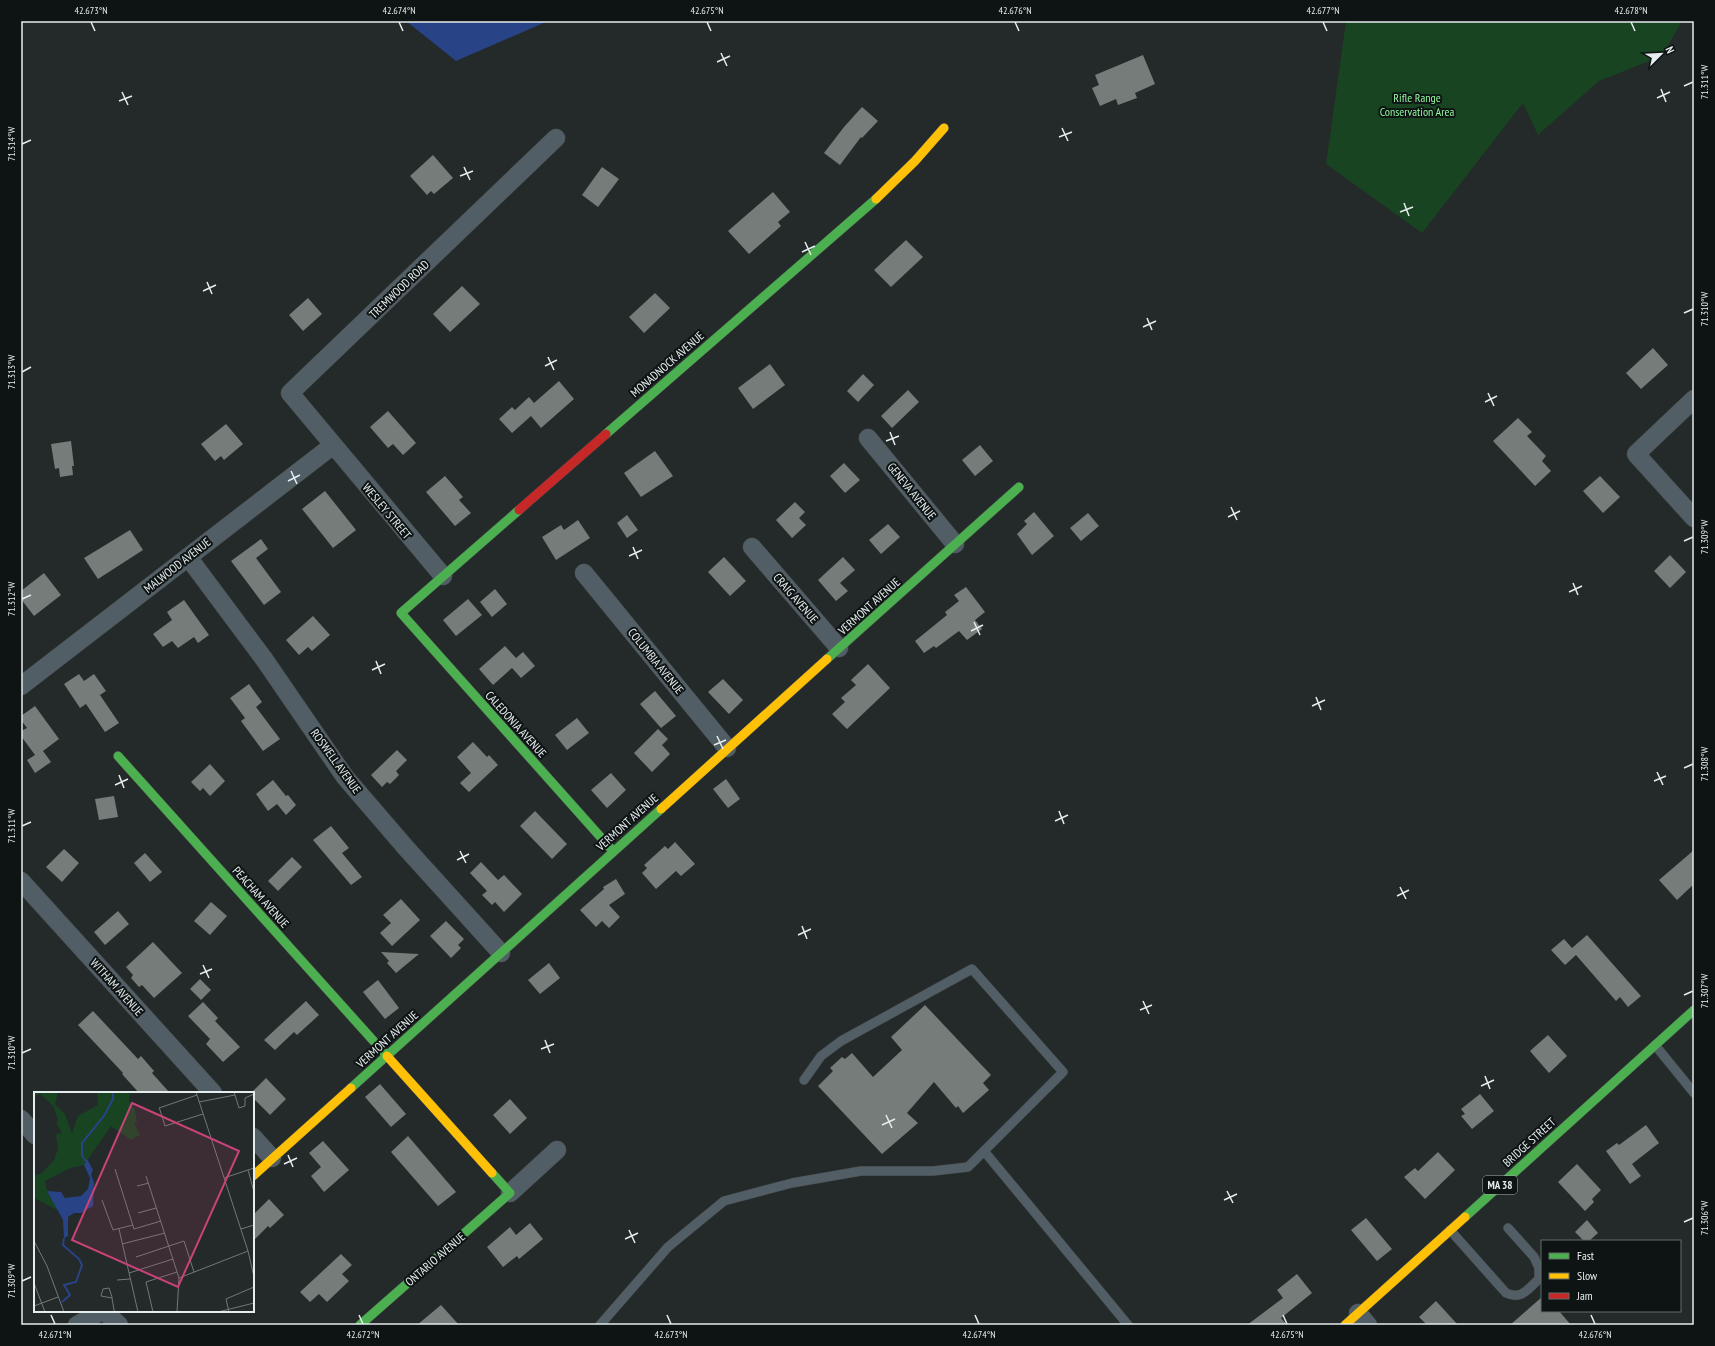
<svg xmlns="http://www.w3.org/2000/svg" width="1715" height="1346" font-family="'PT Sans Narrow',sans-serif">
<style>
.green{fill:#184421}
.water{fill:#284386}
.building{fill:#767c7a}
.lines{fill:none;stroke-linecap:round;stroke-linejoin:round}
.lane-casing{stroke:#404444;stroke-width:10}
.street-casing{stroke:#404444;stroke-width:19}
.fast-casing{stroke:#404444;stroke-width:10}
.slow-casing{stroke:#404444;stroke-width:10}
.jam-casing{stroke:#404444;stroke-width:10}
.lane{stroke:#525e65;stroke-width:9}
.street{stroke:#525e65;stroke-width:18}
.fast{stroke:#4caf50;stroke-width:9}
.slow{stroke:#ffc107;stroke-width:9}
.jam{stroke:#c62828;stroke-width:9}
.ticks{fill:none;stroke:#e6edee;stroke-width:1.5}
.labels{text-anchor:middle;dominant-baseline:central;stroke-width:4;stroke-linejoin:round;paint-order:stroke}
.shield{fill:#0e1313;stroke:#a5acac;stroke-width:1}
.shield-label{font-size:11px;font-weight:bold;fill:#e6edee}
.park-label{font-size:12px;fill:#90f99f;stroke:#0e1313}
.street-label{font-size:12px;fill:#e6edee;stroke:#0e1313}
.inset-river{fill:none;stroke:#284386;stroke-width:2}
.inset-road{fill:none;stroke:#727778;stroke-width:1}
.view{fill:#c94378;fill-opacity:0.15;stroke:#c94378;stroke-width:2}
.inset-edge{fill:none;stroke:#e6edee;stroke-width:2}
.neatline{fill:none;stroke:#e6edee;stroke-width:1.5}
.ticks-label{font-size:10px;text-anchor:middle;fill:#e6edee}
</style>
<rect width="100%" height="100%" fill="#242929"/>
<polygon class="green" points="1346,21 1682,21 1662,56 1599,81 1538,135 1523,103 1422,233 1326,164"/>
<polygon class="water" points="406,21 548,21 456,61"/>
<g class="building">
<polygon points="1143,55 1155,84 1135,93 1137,98 1118,105 1116,99 1100,106 1092,88 1099,85 1095,75"/>
<polygon points="862,107 878,121 862,138 861,137 840,165 824,153 844,127"/>
<polygon points="433,155 453,178 434,194 431,191 427,195 410,176"/>
<polygon points="602,167 619,179 598,207 582,195"/>
<polygon points="773,192 790,212 778,222 781,226 749,254 728,231"/>
<polygon points="906,240 923,257 891,287 874,270"/>
<polygon points="462,286 480,304 450,332 433,314"/>
<polygon points="655,293 670,308 644,333 629,317"/>
<polygon points="308,298 322,314 303,331 289,315"/>
<polygon points="1653,348 1668,365 1641,389 1626,373"/>
<polygon points="770,364 785,385 753,409 738,388"/>
<polygon points="863,374 874,385 858,402 847,391"/>
<polygon points="559,381 574,399 541,428 531,416 512,433 499,419 512,407 515,410 529,397 534,403"/>
<polygon points="908,390 919,402 892,428 881,416"/>
<polygon points="388,411 416,443 403,455 393,444 388,448 370,427"/>
<polygon points="1518,418 1532,432 1527,436 1546,456 1542,461 1551,471 1535,486 1493,441"/>
<polygon points="226,424 243,444 224,460 221,456 215,461 201,444"/>
<polygon points="71,441 74,466 72,466 73,475 60,477 59,468 55,469 51,444"/>
<polygon points="980,445 993,461 975,476 962,460"/>
<polygon points="655,451 673,476 641,497 624,473"/>
<polygon points="844,463 860,480 845,493 830,476"/>
<polygon points="445,476 463,497 459,500 471,513 455,526 426,492"/>
<polygon points="1600,476 1620,497 1603,513 1583,491"/>
<polygon points="325,491 356,530 333,548 302,509"/>
<polygon points="795,502 805,512 799,518 806,525 792,538 776,520"/>
<polygon points="1034,512 1054,536 1032,555 1017,534 1027,524 1024,521"/>
<polygon points="1088,513 1099,526 1081,541 1070,528"/>
<polygon points="627,515 638,530 627,538 617,523"/>
<polygon points="578,520 590,538 556,560 542,537 561,525 564,530"/>
<polygon points="888,524 900,537 881,554 869,540"/>
<polygon points="130,530 143,550 98,579 84,558"/>
<polygon points="261,539 268,549 256,558 281,592 264,605 231,561"/>
<polygon points="1670,555 1686,572 1670,588 1654,571"/>
<polygon points="724,557 746,581 730,596 708,572"/>
<polygon points="843,557 855,570 840,583 848,591 836,601 818,580"/>
<polygon points="44,573 61,595 34,616 21,599 21,591"/>
<polygon points="966,587 985,612 975,620 982,629 967,640 959,631 936,648 934,646 924,653 915,641 947,615 945,612 959,601 954,595"/>
<polygon points="495,589 507,604 492,617 480,602"/>
<polygon points="468,599 482,615 456,636 443,620"/>
<polygon points="184,600 209,635 198,643 194,637 178,648 172,641 163,647 153,634 172,620 167,612"/>
<polygon points="313,616 330,635 312,651 308,647 299,655 286,640"/>
<polygon points="505,646 516,658 523,652 535,666 521,678 512,668 493,685 479,669"/>
<polygon points="868,664 890,688 847,729 832,714 845,702 841,698 856,685 851,680"/>
<polygon points="79,674 84,681 94,674 106,691 100,695 119,723 105,732 86,704 80,708 64,684"/>
<polygon points="723,679 743,700 729,714 708,692"/>
<polygon points="249,684 262,702 256,707 280,739 263,751 241,721 245,718 230,698"/>
<polygon points="655,691 676,716 661,728 640,704"/>
<polygon points="35,706 59,739 43,751 51,762 35,773 27,760 35,755 21,736 21,731 27,728 21,720 21,716"/>
<polygon points="577,718 589,733 567,750 555,735"/>
<polygon points="658,729 668,739 662,745 670,754 652,772 634,753"/>
<polygon points="473,742 487,757 489,755 498,765 469,792 460,783 471,773 457,757"/>
<polygon points="397,750 407,760 396,771 399,775 390,784 387,782 382,787 371,775"/>
<polygon points="210,764 225,781 210,796 203,788 200,791 191,782"/>
<polygon points="611,773 626,790 607,808 591,790"/>
<polygon points="726,779 740,799 728,808 713,789"/>
<polygon points="273,780 286,796 288,795 296,805 286,815 277,804 268,811 256,794"/>
<polygon points="114,796 118,817 99,820 95,799"/>
<polygon points="535,811 567,844 552,859 520,826"/>
<polygon points="331,826 349,848 342,853 362,877 351,885 313,840"/>
<polygon points="675,842 695,864 681,876 676,871 656,889 642,873 647,868 644,865 665,846 668,849"/>
<polygon points="64,849 79,863 62,882 46,867"/>
<polygon points="1694,850 1694,884 1677,900 1659,880"/>
<polygon points="145,853 162,872 150,882 134,863"/>
<polygon points="292,857 302,867 278,891 268,881"/>
<polygon points="481,862 498,880 504,875 522,894 504,912 495,902 492,905 482,895 487,891 470,873"/>
<polygon points="616,879 625,894 609,905 620,917 609,928 602,921 596,927 580,910 604,889 603,887"/>
<polygon points="401,899 420,920 392,946 380,933 391,923 383,915"/>
<polygon points="211,902 227,916 210,935 194,921"/>
<polygon points="118,911 129,924 105,945 94,932"/>
<polygon points="446,921 464,939 458,945 461,948 451,958 430,936"/>
<polygon points="1587,935 1641,996 1628,1007 1620,997 1616,1001 1576,955 1565,965 1551,950 1564,939 1572,948"/>
<polygon points="153,942 182,973 154,998 142,985 139,987 131,978 133,975 126,967"/>
<polygon points="381,952 419,954 396,973 387,963 389,961"/>
<polygon points="549,963 560,978 540,994 528,980"/>
<polygon points="200,979 211,990 201,1000 190,989"/>
<polygon points="378,980 399,1008 385,1019 363,992"/>
<polygon points="306,1001 319,1015 297,1035 294,1032 275,1050 264,1040"/>
<polygon points="203,1002 218,1018 215,1021 240,1047 223,1062 206,1044 210,1039 188,1016"/>
<polygon points="925,1005 991,1075 983,1083 989,1090 963,1113 958,1106 956,1108 934,1082 907,1113 918,1123 882,1154 818,1086 833,1071 830,1068 842,1057 845,1059 852,1053 873,1077 902,1050 891,1037"/>
<polygon points="93,1011 138,1059 141,1056 154,1071 152,1073 170,1093 139,1093 122,1074 123,1073 78,1025"/>
<polygon points="1548,1035 1567,1056 1549,1073 1530,1051"/>
<polygon points="266,1078 286,1099 270,1115 253,1098 253,1093 251,1093"/>
<polygon points="380,1084 406,1114 391,1127 365,1097"/>
<polygon points="1480,1094 1494,1111 1472,1129 1461,1116 1465,1114 1461,1109"/>
<polygon points="510,1099 527,1118 510,1134 493,1115"/>
<polygon points="1646,1125 1659,1143 1632,1164 1641,1176 1630,1184 1606,1151 1617,1143 1619,1145"/>
<polygon points="408,1136 456,1192 438,1206 391,1152"/>
<polygon points="323,1141 349,1170 324,1192 311,1176 321,1167 309,1153"/>
<polygon points="1438,1152 1455,1170 1425,1199 1404,1177 1415,1168 1418,1171"/>
<polygon points="1577,1164 1601,1190 1592,1199 1594,1202 1585,1211 1558,1182"/>
<polygon points="269,1199 284,1215 270,1228 268,1226 253,1241 253,1215"/>
<polygon points="1366,1218 1392,1249 1377,1261 1351,1230"/>
<polygon points="1587,1220 1598,1233 1589,1241 1584,1241 1575,1232"/>
<polygon points="530,1223 543,1239 519,1259 517,1256 503,1267 487,1247 510,1227 516,1235"/>
<polygon points="341,1254 352,1265 342,1274 349,1281 327,1302 319,1294 310,1302 300,1292"/>
<polygon points="1297,1274 1312,1293 1281,1318 1287,1325 1247,1325 1283,1298 1277,1290"/>
<polygon points="1542,1297 1542,1311 1559,1311 1571,1325 1510,1325"/>
<polygon points="1436,1301 1458,1325 1427,1325 1419,1317"/>
<polygon points="441,1305 459,1325 417,1325"/>
</g>
<g class="lines">
<g class="lane-casing">
<g id="lane">
<polyline points="1655,1045 1694,1093"/>
<polyline points="984,1151 1128,1325"/>
<path d="M1450,1230L1506,1293C1522,1300 1528,1289 1539,1279V1268L1534,1257L1508,1228"/>
<polyline points="600,1325 668,1247 724,1201 792,1183 861,1171 933,1171 968,1167 1063,1072 972,969 841,1041 821,1056 804,1080"/>
</g>
</g>
<g class="street-casing">
<g id="street">
<polyline points="1694,399 1636,454 1694,518"/>
<polyline points="868,438 955,544"/>
<polyline points="752,547 839,648"/>
<polyline points="188,557 264,659 345,777 406,848 501,953"/>
<polyline points="584,573 727,748"/>
<polyline points="443,576 290,393 556,138"/>
<polyline points="21,686 332,446"/>
<polyline points="21,881 213,1093"/>
<polyline points="21,1119 35,1135"/>
<polyline points="253,1137 272,1158"/>
<polyline points="510,1193 557,1150"/>
<polyline points="104,1311 119,1325"/>
<polyline points="1358,1313 1368,1325"/>
<polyline points="77,1325 102,1311"/>
</g>
</g>
<g class="fast-casing">
<g id="fast">
<polyline points="606,434 876,199"/>
<polyline points="519,510 401,613 613,851"/>
<polyline points="827,659 1019,487"/>
<polyline points="118,756 387,1056"/>
<polyline points="351,1088 661,809"/>
<polyline points="1465,1217 1694,1010"/>
<polyline points="360,1325 510,1193 492,1173"/>
</g>
</g>
<g class="slow-casing">
<g id="slow">
<polyline points="876,199 915,161 944,128"/>
<polyline points="661,809 827,659"/>
<polyline points="387,1056 492,1173"/>
<polyline points="253,1176 351,1088"/>
<polyline points="1345,1325 1465,1217"/>
</g>
</g>
<g class="jam-casing">
<polyline id="jam" points="519,510 606,434"/>
</g>
<use href="#lane" class="lane"/>
<use href="#street" class="street"/>
<use href="#fast" class="fast"/>
<use href="#slow" class="slow"/>
<use href="#jam" class="jam"/>
</g>
<path class="ticks" d="M91,22L95,31M399,22L403,31M707,22L711,31M1015,22L1019,31M1323,22L1327,31M1631,22L1635,31M721,53L727,66M717,62L730,56M1684,86L1693,82M1661,89L1666,102M122,92L128,105M1657,98L1670,92M119,101L132,96M1062,128L1068,141M1059,137L1072,132M22,144L31,140M464,167L470,180M460,176L473,171M1404,203L1409,216M1400,212L1413,207M805,242L811,255M802,252L815,246M207,282L212,294M203,291L216,285M1684,313L1693,309M1147,318L1152,330M1143,327L1156,321M548,357L554,370M545,366L557,360M22,372L31,367M1488,393L1494,406M1485,402L1497,396M890,432L895,445M886,441L899,436M291,471L297,484M288,481L300,475M1231,507L1237,520M1228,517L1240,511M1684,541L1693,537M633,547L638,559M629,556L642,550M1573,583L1578,595M1569,592L1582,586M22,599L31,595M974,622L980,635M971,631L983,625M376,661L381,674M372,670L385,664M1316,697L1321,710M1312,706L1325,700M717,736L723,749M714,745L726,740M1684,768L1693,764M1657,772L1663,785M119,775L124,788M1654,781L1666,776M115,785L128,779M1059,811L1064,824M1055,821L1068,815M22,826L31,822M460,851L466,863M457,860L469,854M1400,887L1406,899M1397,896L1409,890M802,926L807,939M798,935L811,929M203,965L209,978M200,974L212,969M1684,995L1693,991M1143,1001L1149,1014M1140,1010L1152,1005M545,1040L550,1053M541,1049L554,1044M22,1053L31,1049M1485,1076L1490,1089M1481,1086L1494,1080M886,1115L892,1128M882,1125L895,1119M288,1155L293,1167M284,1164L297,1158M1227,1191L1233,1203M1224,1200L1237,1194M1684,1222L1693,1218M629,1230L635,1243M625,1239L638,1233M22,1281L31,1277M51,1315L55,1324M359,1315L363,1324M667,1315L671,1324M975,1315L979,1324M1283,1315L1287,1324M1591,1315L1595,1324"/>
<g class="labels">
<rect class="shield" x="1483" y="1176" width="34" height="18" rx="3"/>
<g class="shield-label">
<text x="1500" y="1185">MA 38</text>
</g>
<g class="park-label">
<text x="1417" y="97">Rifle Range<tspan x="1417" dy="14">Conservation Area</tspan></text>
</g>
<g class="street-label">
<text transform="translate(399 289) rotate(-44)">TREMWOOD ROAD</text>
<text transform="translate(667 364) rotate(-41)">MONADNOCK AVENUE</text>
<text transform="translate(912 491) rotate(51)">GENEVA AVENUE</text>
<text transform="translate(387 511) rotate(50)">WESLEY STREET</text>
<text transform="translate(177 565) rotate(-38)">MALWOOD AVENUE</text>
<text transform="translate(796 598) rotate(49)">CRAIG AVENUE</text>
<text transform="translate(869 606) rotate(-42)">VERMONT AVENUE</text>
<text transform="translate(656 661) rotate(51)">COLUMBIA AVENUE</text>
<text transform="translate(516 724) rotate(48)">CALEDONIA AVENUE</text>
<text transform="translate(336 761) rotate(54)">ROSWELL AVENUE</text>
<text transform="translate(627 822) rotate(-42)">VERMONT AVENUE</text>
<text transform="translate(261 897) rotate(48)">PEACHAM AVENUE</text>
<text transform="translate(117 987) rotate(48)">WITHAM AVENUE</text>
<text transform="translate(387 1039) rotate(-42)">VERMONT AVENUE</text>
<text transform="translate(1529 1142) rotate(-42)">BRIDGE STREET</text>
<text transform="translate(435 1259) rotate(-41)">ONTARIO AVENUE</text>
</g>
</g>
<g transform="translate(34 1092)">
<rect width="220" height="220" fill="#242929"/>
<path d="M0,0H24L21,12L31,22L38,41L44,24L64,13L63,0H96L95,9L101,18L103,30L100,31L106,43L97,48L77,34L50,73L36,76L11,89L13,99L25,119L0,106V83L7,82L20,68L24,57L22,42L28,41L22,31L24,29L20,15L9,4L5,2L0,5Z" fill="#184421"/>
<path d="M53,67L59,78L57,83L60,90L59,114L47,121H40L34,125V144L30,146L29,128L13,99L27,100L31,106L47,104L54,97L56,86L50,73Z" fill="#284386"/>
<path class="inset-river" d="M52,69L48,64V51L70,24L79,7V0M28,210L36,203L30,193L42,190L48,173L45,167L29,153L30,146"/>
<path class="inset-road" d="M162,0L214,159L220,185M200,0L205,16L211,14V6L220,2M163,3L125,16L126,18L131,34L169,22M165,10L201,3M81,77L100,137L127,129M214,78L220,100M112,84L145,186L143,220M190,86L220,76M103,94L115,91M68,108L79,138L99,133M104,121L122,116M85,137L104,220M207,137L220,133M0,149L13,174L30,220M88,152L131,141M102,165L150,149L160,180M95,181L139,167M145,186L214,159M83,188L96,187M0,191L11,220M78,206L67,204L69,197L75,196L78,205V206L80,218L81,220M0,214L24,205M119,220L112,190L143,180M184,220L220,211M195,220L192,207L220,195"/>
<path class="view" d="M98,11L205,59L144,195L38,148Z"/>
<rect width="220" height="220" class="inset-edge"/>
</g>
<rect width="1715" height="1346" fill="none" stroke="#0e1313" stroke-width="44"/>
<rect x="1541" y="1240" width="140" height="72" fill="#0e1313" stroke="#646a6b"/>
<rect x="1549" y="1253" width="20" height="6" fill="#4caf50" stroke="#646a6b"/>
<text x="1577" y="1260" font-size="12" fill="#e6edee">Fast</text>
<rect x="1549" y="1273" width="20" height="6" fill="#ffc107" stroke="#646a6b"/>
<text x="1577" y="1280" font-size="12" fill="#e6edee">Slow</text>
<rect x="1549" y="1293" width="20" height="6" fill="#c62828" stroke="#646a6b"/>
<text x="1577" y="1300" font-size="12" fill="#e6edee">Jam</text>
<g transform="translate(1661 54) rotate(66)" stroke="#0e1313" stroke-width="3" paint-order="stroke">
<path d="M0-3L7 15L0 10L-7 15Z" fill="#e6edee"/>
<text y="-6" font-size="11" font-weight="bold" text-anchor="middle" fill="#e6edee">N</text>
</g>
<rect x="22" y="22" width="1671" height="1302" class="neatline"/>
<g class="ticks-label">
<text x="91" y="14">42.673°N</text>
<text x="399" y="14">42.674°N</text>
<text x="707" y="14">42.675°N</text>
<text x="1015" y="14">42.676°N</text>
<text x="1323" y="14">42.677°N</text>
<text x="1631" y="14">42.678°N</text>
<text transform="translate(1704 82) rotate(-90)" y="4">71.311°W</text>
<text transform="translate(11 144) rotate(-90)" y="4">71.314°W</text>
<text transform="translate(1704 309) rotate(-90)" y="4">71.310°W</text>
<text transform="translate(11 372) rotate(-90)" y="4">71.313°W</text>
<text transform="translate(1704 537) rotate(-90)" y="4">71.309°W</text>
<text transform="translate(11 599) rotate(-90)" y="4">71.312°W</text>
<text transform="translate(1704 764) rotate(-90)" y="4">71.308°W</text>
<text transform="translate(11 826) rotate(-90)" y="4">71.311°W</text>
<text transform="translate(1704 991) rotate(-90)" y="4">71.307°W</text>
<text transform="translate(11 1053) rotate(-90)" y="4">71.310°W</text>
<text transform="translate(1704 1218) rotate(-90)" y="4">71.306°W</text>
<text transform="translate(11 1281) rotate(-90)" y="4">71.309°W</text>
<text x="55" y="1338">42.671°N</text>
<text x="363" y="1338">42.672°N</text>
<text x="671" y="1338">42.673°N</text>
<text x="979" y="1338">42.674°N</text>
<text x="1287" y="1338">42.675°N</text>
<text x="1595" y="1338">42.676°N</text>
</g>
</svg>
